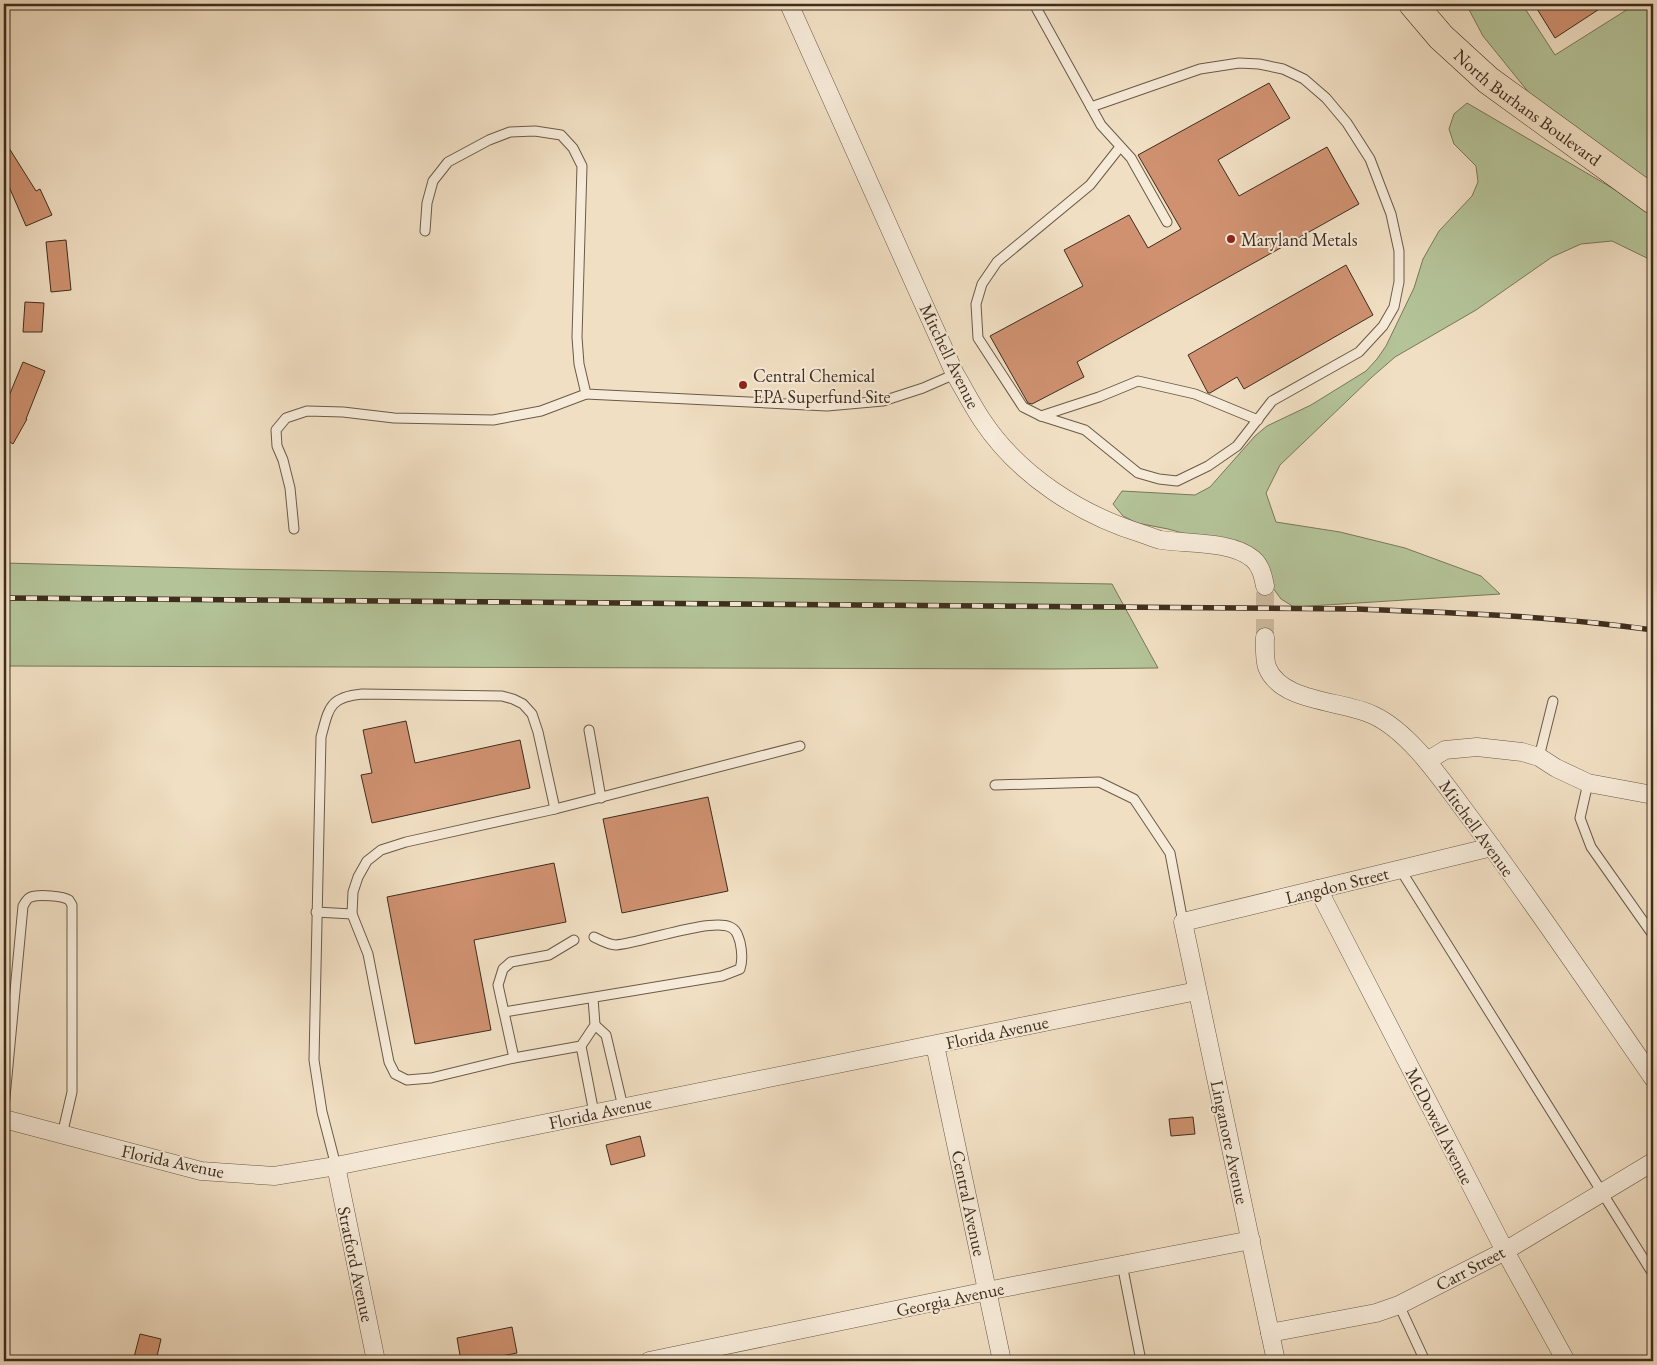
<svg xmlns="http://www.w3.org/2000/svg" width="1657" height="1365" font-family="'EB Garamond',serif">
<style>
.green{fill:#b4c398;stroke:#79785a}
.building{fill:#cf9170;stroke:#3e2d1d}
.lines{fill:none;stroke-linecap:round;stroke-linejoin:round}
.minor-tunnel{stroke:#cdbba2;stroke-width:18;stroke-dasharray:18 9;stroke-linecap:butt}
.service-casing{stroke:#6b5a46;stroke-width:11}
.minor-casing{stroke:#6b5a46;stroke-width:19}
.primary-casing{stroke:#3e2d1d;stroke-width:29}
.service{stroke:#f6ead8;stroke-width:9}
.minor{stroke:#f6ead8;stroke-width:18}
.primary{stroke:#f1dfc3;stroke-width:28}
.rail-casing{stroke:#3e2d1d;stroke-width:5.5}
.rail{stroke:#f6ead8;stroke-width:4;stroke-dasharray:11;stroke-linecap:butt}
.poi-dot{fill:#8f2418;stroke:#f6ead8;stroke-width:2}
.labels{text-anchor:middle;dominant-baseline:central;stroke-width:4;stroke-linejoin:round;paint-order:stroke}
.street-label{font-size:18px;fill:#3e2d1d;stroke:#f6ead8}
.poi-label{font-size:18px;fill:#3e2d1d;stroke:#f6ead8;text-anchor:start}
</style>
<rect width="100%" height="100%" fill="#f1dfc3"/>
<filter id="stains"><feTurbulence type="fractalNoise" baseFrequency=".004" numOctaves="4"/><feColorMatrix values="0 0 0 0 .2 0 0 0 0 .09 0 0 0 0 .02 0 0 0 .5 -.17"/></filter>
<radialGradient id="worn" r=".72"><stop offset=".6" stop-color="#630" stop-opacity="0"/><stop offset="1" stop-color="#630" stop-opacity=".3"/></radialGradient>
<g class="green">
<polygon points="1466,4 1522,4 1555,55 1636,4 1647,4 1653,12 1653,184 1534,99 1483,36"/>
<polygon points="1467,103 1631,199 1653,217 1653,261 1612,241 1581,244 1552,257 1476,310 1395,357 1372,377 1280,465 1266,493 1276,522 1340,532 1405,548 1481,576 1500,594 1294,607 1281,599 1245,550 1168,529 1137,523 1123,516 1113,504 1122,491 1195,495 1210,487 1255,436 1267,426 1311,405 1366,371 1377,359 1386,346 1414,288 1423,259 1439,231 1472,196 1478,182 1476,166 1454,144 1449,129 1454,114"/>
<polygon points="4,563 232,569 1112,584 1158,668 1055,669 4,666"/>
</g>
<g class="building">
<polygon points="1534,4 1607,4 1555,38"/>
<polygon points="1269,83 1290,118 1218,160 1239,196 1327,147 1359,204 1077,362 1084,377 1032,404 1028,403 990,336 1083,286 1064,250 1129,215 1148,248 1181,229 1138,155"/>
<polygon points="4,140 36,191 40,189 52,215 26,226 4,175"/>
<polygon points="66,240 71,290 51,292 46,242"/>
<polygon points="1346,265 1373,315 1244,389 1237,377 1210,393 1208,393 1188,355"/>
<polygon points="25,302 44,303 42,332 23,332"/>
<polygon points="23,362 45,371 26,419 27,419 13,444 4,438 4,408"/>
<polygon points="406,721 415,763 520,740 530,788 372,823 361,775 372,773 363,730"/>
<polygon points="708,797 728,891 622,913 603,819"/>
<polygon points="554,863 566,922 474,940 491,1030 415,1044 387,897"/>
<polygon points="1193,1117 1195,1134 1171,1136 1169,1119"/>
<polygon points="640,1136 645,1156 611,1165 606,1145"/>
<polygon points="512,1327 517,1353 477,1361 461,1361 457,1338"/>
<polygon points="140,1334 161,1339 156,1361 133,1361"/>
</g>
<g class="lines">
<polyline class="minor-tunnel" points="1265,637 1265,586"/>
<g class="service-casing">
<g id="service">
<polyline points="1034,4 1101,125 1131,158 1167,222"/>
<polyline points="1091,107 1200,69 1239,63 1259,64 1283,69 1304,79 1326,98 1347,123 1370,159 1391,214 1399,251 1399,282 1394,307 1383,326 1359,352 1272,401 1237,446 1208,466 1177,481 1159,479 1138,473 1085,430 1041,416 1023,407 978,338 976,304 982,284 997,262 1090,185 1120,147"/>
<polyline points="425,231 427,203 433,181 448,162 489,140 510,132 535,131 561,135 573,148 582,166 577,337 579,364 586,394 827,406 883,401 923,388 955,374"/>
<polyline points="1041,416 1099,397 1138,381 1195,394 1258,420"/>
<polyline points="294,529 290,488 283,460 277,446 276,430 286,418 307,411 343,412 394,418 493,420 541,411 586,394"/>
<polyline points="589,730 601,798"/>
<polyline points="1539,757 1553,701"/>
<polyline points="1588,783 1580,818 1591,847 1653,935"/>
<polyline points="995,785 1099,782 1134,799 1170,853 1183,922"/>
<polyline points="1400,869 1653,1274"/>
<polyline points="316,912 352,914"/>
<polyline points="574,940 549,955 511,962 503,969 498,985 514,1058 581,1046"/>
<polyline points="593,998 595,1025 581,1046 594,1113"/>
<path d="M504,1012L722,976L740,969C743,960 742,951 740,942C738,936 737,930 730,927C710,918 641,943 616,945C609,945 600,940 594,937"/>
<polyline points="595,1025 606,1035 623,1107"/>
<polyline points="514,1058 431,1078 407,1080 395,1074 389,1062 368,954 352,914 353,892 358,877 367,861 381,850 406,842 555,809 800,746"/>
<path d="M4,1108L23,906C25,903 27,898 31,897C39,894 63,896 69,900L72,905V1092L62,1135"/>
<path d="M336,1166L322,1112L314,1060L321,737C329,708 329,697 362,694L502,696L513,699L523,704L532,714L538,732L555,809"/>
<polyline points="1122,1264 1141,1361"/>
<polyline points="1399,1305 1425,1361"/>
</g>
</g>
<g class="minor-casing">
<g id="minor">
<path d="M789,4L955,374C964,389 972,405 982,420C1019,476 1081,515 1143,534C1149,536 1155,539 1161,540C1188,544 1232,541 1253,559C1261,566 1263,576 1265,586"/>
<path d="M1265,637C1265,646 1264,657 1267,667C1281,703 1342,700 1373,715C1412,733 1445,785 1471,819C1534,903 1593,991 1653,1078"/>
<polyline points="1427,761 1445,750 1477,747 1522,752 1539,757 1556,768 1588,783 1653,795"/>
<polyline points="1318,889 1505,1251 1566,1361"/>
<polyline points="935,1045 1002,1361"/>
<polyline points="4,1119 201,1171 274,1176 336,1166 1197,991"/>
<polyline points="336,1166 376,1361"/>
<polyline points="1270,1333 1376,1313 1399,1305 1505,1251 1653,1162"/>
<polyline points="649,1361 987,1291 1251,1240"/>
<polyline points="1276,1361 1183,922 1492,847"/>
</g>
</g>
<g class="primary-casing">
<g id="primary">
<path id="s1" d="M1413,4L1441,37L1488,80L1653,200"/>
</g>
</g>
<use href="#service" class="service"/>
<use href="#minor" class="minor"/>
<use href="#primary" class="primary"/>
<g class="rail-casing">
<path id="rail" d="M4,598L1358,609C1457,613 1556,616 1653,630"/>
</g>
<use href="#rail" class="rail"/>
</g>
<g class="poi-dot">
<circle cx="1231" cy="239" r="5"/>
<circle cx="743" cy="385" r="5"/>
</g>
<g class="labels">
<g class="street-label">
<text stroke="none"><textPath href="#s1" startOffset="155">North Burhans Boulevard</textPath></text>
<text transform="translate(950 356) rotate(64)">Mitchell Avenue</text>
<text transform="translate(1477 828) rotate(54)">Mitchell Avenue</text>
<text transform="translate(1337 885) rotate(-14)">Langdon Street</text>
<text transform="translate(997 1032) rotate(-12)">Florida Avenue</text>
<text transform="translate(600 1112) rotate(-12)">Florida Avenue</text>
<text transform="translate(1440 1126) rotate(63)">McDowell Avenue</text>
<text transform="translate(1230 1142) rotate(78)">Linganore Avenue</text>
<text transform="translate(173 1161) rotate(12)">Florida Avenue</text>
<text transform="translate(969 1203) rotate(78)">Central Avenue</text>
<text transform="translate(356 1264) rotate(78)">Stratford Avenue</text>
<text transform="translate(1470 1268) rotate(-28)">Carr Street</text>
<text transform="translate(950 1299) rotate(-12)">Georgia Avenue</text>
</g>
<g class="poi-label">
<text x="1241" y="239">Maryland Metals</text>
<text x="753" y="375">Central Chemical<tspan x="753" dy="21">EPA Superfund Site</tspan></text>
</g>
</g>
<rect width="1657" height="1365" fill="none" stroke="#f1dfc3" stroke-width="20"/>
<rect x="5" y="5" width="1647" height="1355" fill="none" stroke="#3e2d1d" stroke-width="2.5"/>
<rect x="10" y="10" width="1637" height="1345" fill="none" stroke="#3e2d1d"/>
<rect width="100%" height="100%" filter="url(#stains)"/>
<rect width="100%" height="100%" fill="url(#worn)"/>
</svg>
